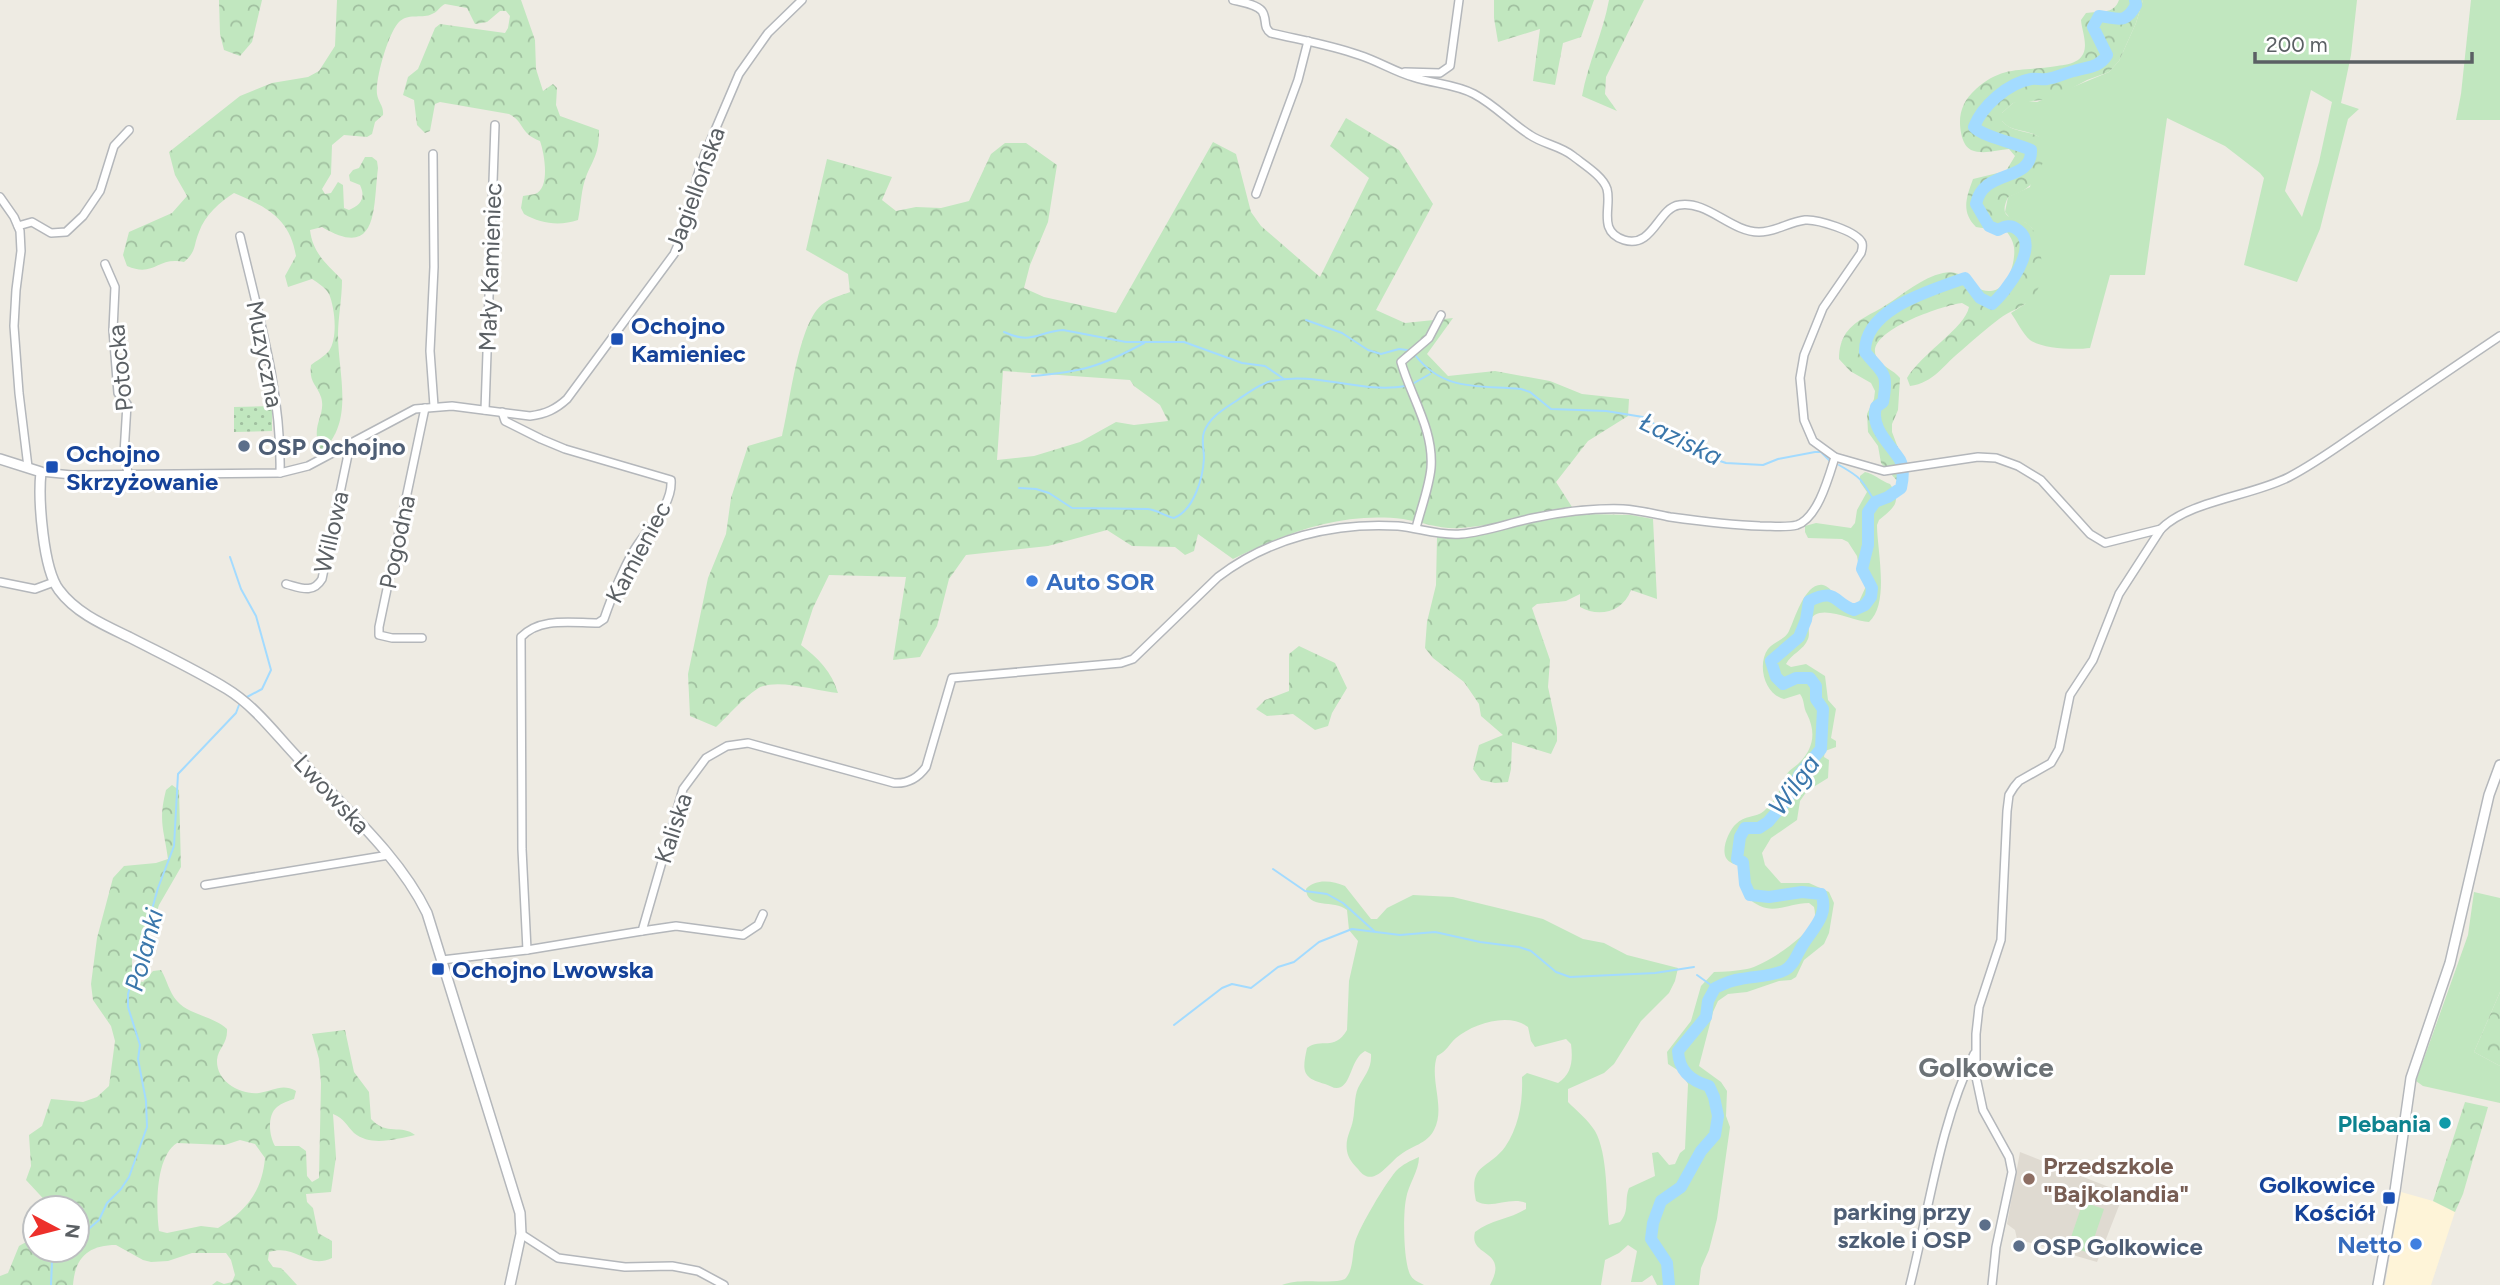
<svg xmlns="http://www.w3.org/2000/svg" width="2500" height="1285" font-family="Figtree,sans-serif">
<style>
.commercial{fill:#fef4d8}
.education{fill:#dfdad1}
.grass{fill:#c1e7bf;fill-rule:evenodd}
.forest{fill:url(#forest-crowns);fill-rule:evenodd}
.park{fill:url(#park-dots)}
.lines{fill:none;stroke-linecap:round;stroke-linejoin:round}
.stream{stroke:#a3dbff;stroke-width:2}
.river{stroke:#a3dbff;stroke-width:12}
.minor-casing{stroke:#b4b7bb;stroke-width:10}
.tertiary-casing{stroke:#b4b7bb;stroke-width:12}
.minor{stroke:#fff;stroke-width:7}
.tertiary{stroke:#fff;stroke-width:9}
.transit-dot{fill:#1a4fb4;stroke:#fff;stroke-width:2.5}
.service-dot{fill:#5c6f8a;stroke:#fff;stroke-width:2.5}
.shop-dot{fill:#3f7fe0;stroke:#fff;stroke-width:2.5}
.culture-dot{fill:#0f9aa8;stroke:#fff;stroke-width:2.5}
.education-dot{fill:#8d6e63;stroke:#fff;stroke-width:2.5}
.labels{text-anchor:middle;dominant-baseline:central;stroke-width:6;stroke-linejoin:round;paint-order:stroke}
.street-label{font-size:24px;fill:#5b6064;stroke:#fff}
.transit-label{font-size:24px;font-weight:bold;fill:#164399;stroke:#fff;text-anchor:start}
.service-label{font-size:24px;font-weight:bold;fill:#4e5e75;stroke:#fff;text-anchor:start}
.shop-label{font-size:24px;font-weight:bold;fill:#366cbe;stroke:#fff;text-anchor:start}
.culture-label{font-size:24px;font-weight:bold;fill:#0d838f;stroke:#fff;text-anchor:end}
.education-label{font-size:24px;font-weight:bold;fill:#785e54;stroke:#fff;text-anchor:start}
.water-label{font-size:26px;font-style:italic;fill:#3b77ab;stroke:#fff}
.quarter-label{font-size:28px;font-weight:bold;fill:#6c7276;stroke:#fff}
</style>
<defs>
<pattern id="forest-crowns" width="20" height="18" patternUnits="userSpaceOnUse" patternTransform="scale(1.75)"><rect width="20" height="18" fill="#c1e7bf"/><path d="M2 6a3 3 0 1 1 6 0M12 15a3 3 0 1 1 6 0" fill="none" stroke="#a0bf9f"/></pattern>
<pattern id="park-dots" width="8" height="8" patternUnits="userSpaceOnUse" patternTransform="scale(1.75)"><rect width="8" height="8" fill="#c1e7bf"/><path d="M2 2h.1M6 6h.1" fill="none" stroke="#a0bf9f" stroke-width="1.8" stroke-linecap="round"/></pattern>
</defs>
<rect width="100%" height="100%" fill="#eeebe3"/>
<polygon class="commercial" points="2401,1192 2433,1201 2455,1212 2431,1285 2385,1285"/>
<polygon class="education" points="2020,1152 2124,1193 2097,1262 2017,1239 2015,1230 2007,1224"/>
<g class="grass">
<path d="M2143,0H2357L2351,55L2341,103L2359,109L2348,119L2320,229L2297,282L2244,265L2264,178L2260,173L2225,146L2167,118L2145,275H2110L2090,348C2075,350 2043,349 2030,340C2023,334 2016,320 2011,313L2025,304L2041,261L2032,228L2026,223L2010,218L2005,212L2008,197L2030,187L2039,137C2027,129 2010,132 2002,121V113L2013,103L2021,100L2037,102L2109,72L2119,61L2136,23ZM2311,90L2332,102L2319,162L2302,217L2285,191Z"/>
<polygon points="2471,0 2500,0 2500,120 2456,120 2461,94"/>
<path d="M1865,472C1873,473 1881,481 1890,484C1903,503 1893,508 1879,520L1877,525C1877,550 1890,603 1869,622C1853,622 1816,600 1809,623C1808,628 1810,634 1808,639C1804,650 1791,654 1786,664L1791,667L1806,664L1825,676L1828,700L1836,709L1831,738L1836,741V747L1825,751L1824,757L1829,760L1828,778L1807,791L1800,801L1797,820L1771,838L1762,853L1765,865L1781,883H1809L1829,892L1834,903L1829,933L1824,944L1804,960L1796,977L1791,980L1779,981L1747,992L1728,994L1718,1001L1713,1012L1699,1066L1721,1082L1727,1091L1726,1116L1730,1127L1717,1219L1709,1250L1701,1268L1699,1285H1657L1652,1275L1642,1282H1631L1637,1251L1628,1245L1619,1253L1605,1260L1601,1285H1490C1510,1248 1468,1258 1475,1232C1490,1220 1510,1219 1526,1209V1203C1510,1196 1491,1210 1476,1201C1468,1163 1488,1170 1505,1147C1519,1126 1523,1102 1522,1077L1527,1073L1558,1083C1572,1074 1573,1060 1571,1044L1566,1039L1535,1047L1531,1041L1528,1027C1508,1012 1473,1024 1456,1038C1448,1045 1448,1050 1437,1056C1429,1080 1446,1107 1434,1130C1427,1144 1411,1146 1400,1155C1388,1163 1373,1190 1358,1169C1353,1164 1348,1158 1347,1151C1345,1138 1351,1131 1353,1120C1355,1110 1354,1097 1358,1088C1364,1076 1372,1069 1371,1054L1365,1051C1351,1059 1352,1081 1341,1087C1335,1090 1331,1086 1325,1084C1302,1078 1302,1071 1307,1048C1321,1037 1334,1052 1347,1030L1349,981L1358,941L1349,930L1347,910C1334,899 1307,910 1306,889C1316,878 1333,881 1345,886L1371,919H1377L1387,908L1413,895L1453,897L1543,919L1583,939L1604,943L1627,955L1678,968L1675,981L1669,993L1641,1021L1614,1064L1604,1073L1568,1089V1102C1577,1111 1588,1120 1595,1131C1608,1154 1606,1198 1609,1225L1620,1222C1630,1211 1624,1200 1629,1188L1655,1176L1652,1153L1658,1152L1669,1165L1675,1164L1680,1153L1685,1149L1688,1084L1682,1073L1668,1064L1667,1052L1691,1021L1701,986L1714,972C1725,972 1736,971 1747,969C1765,965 1804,939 1813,922C1816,917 1815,912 1814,907L1809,903C1782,904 1770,919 1746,896L1749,872L1746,867C1742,865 1734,865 1730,862C1718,855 1728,831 1736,824C1744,815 1756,818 1764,811C1776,800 1781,788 1787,774C1790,769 1795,767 1799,763C1814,748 1816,732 1807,714C1803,707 1805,701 1800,694L1784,699C1764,694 1757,664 1768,649C1774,641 1785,640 1789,631C1795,619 1805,582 1823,585C1831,586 1841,605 1852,609L1857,606L1867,584L1859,568L1857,556L1848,542L1842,539L1808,538L1805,532V526L1816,523L1851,528L1855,523L1857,510L1867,492L1860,482V476Z"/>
<polygon points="2474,892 2500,898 2500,992 2474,1052 2500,1066 2500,1103 2423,1086 2416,1081 2468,935"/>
<path d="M1419,1157C1419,1171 1408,1185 1406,1199C1403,1213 1403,1264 1411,1276C1414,1281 1419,1282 1424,1285H1282C1300,1277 1332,1285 1345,1279C1354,1270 1352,1253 1355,1242C1360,1226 1385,1184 1396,1171C1403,1164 1410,1161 1419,1157Z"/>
<polygon points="2083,1202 2104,1209 2089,1253 2068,1246"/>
</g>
<g class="forest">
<polygon points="219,0 262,0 252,42 240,56 224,50 220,34"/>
<path d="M337,0H521L535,40L536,69L543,91L553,84L557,88L556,105L560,116L599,130C599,152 595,156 587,174C581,188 581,206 578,220C560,226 541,224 524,214L521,208L523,196C527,195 531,195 535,194C551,188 544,152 540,141C519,133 525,122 509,114L440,102L435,104L430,131L425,133L417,125L414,100L403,95L408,77L418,69L435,28L440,24L505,33L508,28L510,16L506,11H500L487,22L475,24L467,8L445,4C440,6 438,12 432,14C423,19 410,13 400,21C389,30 375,79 377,94C378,102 384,106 383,115L375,122L372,134L367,137L344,135L332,145L331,174L322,189L325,194L331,193L338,182L343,185L344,208L349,210C361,205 366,198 360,185L350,181L349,175L353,170L359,168L365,157H372L377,161L378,168C373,207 379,261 322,227L310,230C313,254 327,264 342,280C342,299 338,317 338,335C338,373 355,422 322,451C308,427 327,416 321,397C316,383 309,383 311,365C316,361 325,356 329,351C338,338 335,308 329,294C325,287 318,283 312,279L288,287L285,276L296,256C290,219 267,207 234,193C220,202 205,215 199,232C193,246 197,251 184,262C157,256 155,278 127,266L123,255L129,232L172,213L187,196L175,175L169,152L240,96L272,83L308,77L319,71L335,46Z"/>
<polygon points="1494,0 1594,0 1581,37 1563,43 1555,85 1533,81 1540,29 1498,42 1494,18"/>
<path d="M1609,0H1644L1606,77L1605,94L1617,111L1582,96C1588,63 1603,33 1609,0Z"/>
<path d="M2119,0H2143L2136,23L2119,61L2109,72L2087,80L2052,99L2013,103L2002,113V121C2018,141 2060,121 2040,170C2033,186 2025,191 2008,197C1995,225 2022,214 2032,228C2039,239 2043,262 2042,275C2041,284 2037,293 2031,299C2022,308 2009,311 1999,319C1986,329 1974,339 1962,350C1944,364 1934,383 1910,386L1907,378C1922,353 1965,328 1969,307L1962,303C1944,305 1865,331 1876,356C1880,366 1894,370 1900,378L1898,410L1892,424V432L1903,461L1900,484L1881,463L1878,446L1868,432L1867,414L1874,399L1875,391L1871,383L1850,371L1839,359C1839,349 1841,341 1846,333C1856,319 1873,314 1886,305C1904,294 1921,278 1943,273C1968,268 1971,293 1991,291C2008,290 2016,261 2014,247C2013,241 2010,236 2007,232L1976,227C1961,212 1966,198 1973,179L2006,171L2015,156L2009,149C1997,150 1983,155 1971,150C1966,147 1964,143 1962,137C1957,118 1961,102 1976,89C2003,64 2025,72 2057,66C2064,65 2072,64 2078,60C2091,50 2082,33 2081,20L2086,13C2099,11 2114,15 2119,0Z"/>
<path d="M1346,118L1399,150L1433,204L1376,310L1405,323L1453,318L1427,354L1448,376L1495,371L1550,381L1582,394L1629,399L1628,416L1588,441L1556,482L1572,507C1536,514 1498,525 1461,528C1442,530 1422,522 1403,519C1341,512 1288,532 1233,559L1198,534L1194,551L1185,555L1175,547L1132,546L1107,530L1048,546L966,555L949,579L937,626L920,657L893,660L906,577L829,575L813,608L801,645C818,658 832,672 838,693C816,691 775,677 757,689C742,699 729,715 716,727L690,716L688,674L708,578L726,534L731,498L748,446L782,436C790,405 798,320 824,303C831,298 842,295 850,292L848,274L806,250L827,159L892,177L882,200L896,211L916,207L941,208L969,201L991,154L1005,143H1026L1057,165L1048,222L1030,265L1024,288L1044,297L1116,313L1213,142L1236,154L1251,212L1261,226L1320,277L1369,178L1330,146ZM1003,371L1130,380L1134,386L1160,405L1168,421L1134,425L1116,422L1080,442L1034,456L997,460Z"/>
<path d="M1587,514L1631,515L1653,519L1657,599L1631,590C1623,612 1599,618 1580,607V594L1566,601L1537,604L1532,608L1550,660L1548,687L1557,728V741L1551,754L1512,742L1511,769L1508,782L1495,783L1481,780L1473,769L1479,745L1503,735L1481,716L1479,704L1464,682L1433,658L1425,648L1427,622L1436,585L1437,537H1464L1536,520Z"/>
<polygon points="1299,646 1335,663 1347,688 1332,713 1328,726 1315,730 1293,714 1267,716 1256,709 1265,700 1289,691 1289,654"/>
<path d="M172,785L179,790L181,867L159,905L148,938L132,956V973L135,980L143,982L153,971L161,970C167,980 169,992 177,1001C189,1015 213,1016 227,1029C228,1044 218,1048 217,1060C216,1081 239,1095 259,1093C273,1091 282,1083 296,1091L294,1099C288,1101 282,1103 277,1107C267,1115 269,1136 275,1146H299L306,1151L307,1176L312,1182L319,1178L321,1083L319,1059L312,1034L345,1030L354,1072L369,1092L371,1119C386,1136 402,1124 415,1135C396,1139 371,1147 354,1133C347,1126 344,1118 333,1114L336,1157L331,1192L306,1194L307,1202L313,1208L318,1233L332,1241V1258C306,1270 297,1243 269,1252L268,1260L273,1267L281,1268L287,1274L297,1285H212L217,1281L224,1284L232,1282L235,1275L231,1260L226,1253H192L168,1261L151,1262L143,1260L116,1245C88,1245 75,1258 73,1285H0V1276L8,1273L19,1246L35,1237V1250H77V1208H52L26,1180L31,1166L29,1135L42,1126L51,1099L83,1102L97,1097L109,1086L115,1041L111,1026L93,1000L91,984L97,938L113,878L124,866L156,863L168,859C164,829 158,822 166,790ZM240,1140L255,1144L265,1158C262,1192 246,1211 218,1228L201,1226L167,1233L159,1231C156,1208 155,1157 177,1143L225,1145Z"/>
<polygon points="2500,992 2500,1066 2474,1052"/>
<polygon points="2465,1102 2488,1107 2463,1194 2455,1212 2433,1201"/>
</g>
<polygon class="park" points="272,406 272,431 234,432 234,407"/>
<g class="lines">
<g class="stream">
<polyline points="1306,320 1342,333 1368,350 1381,354 1399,349 1407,350"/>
<path d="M1004,332C1032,345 1037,332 1063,330L1126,342H1184L1242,363L1265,366L1284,379"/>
<path d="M1415,355C1444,392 1478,385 1521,389L1530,392L1551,409L1606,411L1643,417L1711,458L1726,463L1763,465L1778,459L1815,452H1821L1830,461"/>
<path d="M1032,376C1081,372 1100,367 1144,343"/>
<polyline points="1414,383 1430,374"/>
<path d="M1839,465C1862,478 1862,480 1875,502"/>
<path d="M1019,488L1036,489L1049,493L1072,508L1148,509C1158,510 1164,516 1174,518C1194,510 1203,478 1204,458C1204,449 1201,440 1204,432C1210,416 1226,408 1239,399C1248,393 1261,383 1272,381C1316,371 1361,394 1406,386"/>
<polyline points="230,557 241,589 256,616 271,670 262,689 247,697"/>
<polyline points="1273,869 1305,891 1327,894 1343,903 1374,931"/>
<polyline points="1697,975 1715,988"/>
<polyline points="1174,1025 1222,988 1232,984 1251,988 1278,967 1294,962 1319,942 1352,929 1400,935 1435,932 1480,942 1519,947 1531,951 1556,972 1570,977 1655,973 1694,967"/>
<polyline points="77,1239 99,1220 107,1203 121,1189 129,1177 147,1127 146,1101 138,1059 140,1045 128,1007 128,994 158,888 174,846 178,774 236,713 239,705"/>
<polyline points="51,1285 52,1262 62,1250"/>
</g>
<path class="river" d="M1669,1285L1667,1263L1651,1239L1653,1223L1661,1201L1681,1187L1701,1151L1715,1135L1718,1116L1714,1097L1709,1086C1691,1081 1679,1071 1678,1051L1706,1017L1708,1001L1715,988C1723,984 1732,980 1741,979C1755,976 1771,977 1785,970C1794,965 1796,956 1801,948C1811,930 1830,916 1821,894L1802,892L1769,897L1750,895L1745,884L1743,862L1737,859L1740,837L1745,828H1759L1768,822L1787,800L1799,775L1821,749L1823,709L1816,699V686L1810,678H1796L1783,684L1776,677L1771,661L1799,637L1806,620L1809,601C1837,587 1833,603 1854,610L1865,605L1871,597L1872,588L1862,569L1868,545V512L1875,502L1888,497L1901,488C1903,479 1904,468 1900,460C1890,444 1870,428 1876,407L1883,402C1889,370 1882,374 1865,352C1864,308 1933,290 1965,278L1980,298L1992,304C2006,292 2041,246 2018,230C2011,224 2005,226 1998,230L1989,226L1976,204C1983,168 2032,183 2031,150C2016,143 1983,137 1974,127C1982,106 2008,83 2031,79C2036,78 2042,80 2047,79C2056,78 2065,73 2074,71C2087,67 2099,68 2107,55L2093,27L2099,16C2118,18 2125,25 2136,5L2135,0"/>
<g class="minor-casing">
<g id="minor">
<path d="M1233,0C1241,2 1256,4 1262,11C1268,20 1262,27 1271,33C1301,40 1331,45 1359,55C1378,61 1395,72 1413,77C1434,84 1455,84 1474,94C1495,105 1511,123 1530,135C1543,144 1561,146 1573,156C1583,164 1603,176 1607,189C1612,207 1597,231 1624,240C1653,249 1658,208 1679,205C1707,200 1731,232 1759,232C1775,232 1789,222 1805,220C1817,219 1857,231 1862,243C1863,247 1862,249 1861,253L1823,308L1804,355L1800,378L1804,420L1813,441L1835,457L1884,471L1978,457L1996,458L2018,466L2041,480L2090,534L2105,543L2161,529"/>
<polyline points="1405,72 1440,73 1450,66 1459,0"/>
<polyline points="433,154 434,267 430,351 434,406"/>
<polyline points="1256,194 1298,80 1308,41"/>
<polyline points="0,197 14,217 20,231 21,251 16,290 14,326 19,393 28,467"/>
<polyline points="18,226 32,222 51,233 66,232 83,216 100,191 114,146 129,130"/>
<path d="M240,236C258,313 282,393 280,473"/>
<polyline points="105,264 115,287 113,330 118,393 127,404 124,454 128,473"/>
<polyline points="485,410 495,125"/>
<path d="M502,412L505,421L541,439L565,449L671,480C673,507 645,530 633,552C621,573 612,596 604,619L598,623C571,623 540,617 521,637L522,849L527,950"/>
<path d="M41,472L72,475L280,473L308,466L415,409L452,406L530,416C546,414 556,409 567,399L674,254L687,224L697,177L704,156L739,74L768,33L802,0"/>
<path d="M1416,528C1421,508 1429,488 1431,468C1434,430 1411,397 1401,362L1429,338L1441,315"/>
<polyline points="0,582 35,589 54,582"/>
<path d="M286,584C301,588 313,594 322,579L350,445"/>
<polyline points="422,638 392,638 379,635 379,627 425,408"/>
<polyline points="205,885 389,855"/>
<polyline points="642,931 676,926 743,935 758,925 763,914"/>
<path d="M442,960L527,950L642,931L683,789L706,758L727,746L748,743L894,783C908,784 918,778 926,767L952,678L1121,663L1133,659L1218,577C1269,538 1334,522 1398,526C1419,528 1439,536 1461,534C1485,532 1509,523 1533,518C1562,512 1593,508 1623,509C1639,510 1654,514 1670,517C1699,521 1730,525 1760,526C1772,526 1786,528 1797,525C1818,518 1829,476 1835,457"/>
<polyline points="521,1234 558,1258 625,1267 672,1266 698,1271 724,1285"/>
<path d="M1910,1285C1929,1210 1940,1123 1974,1054"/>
<path d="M1992,1285L1996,1247L2012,1172L2009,1157L1983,1110L1976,1077V1034L1979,1007L2001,940L2007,811L2009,795L2014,787L2019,781L2051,763L2059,749L2070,695L2093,660L2119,594L2161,529C2188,501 2252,496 2289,477C2318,462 2344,442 2371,424C2414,394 2457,365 2500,336"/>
</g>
</g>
<g class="tertiary-casing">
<g id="tertiary">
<path d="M0,459L41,472C38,499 43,569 59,590C76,613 104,625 129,637C162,654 196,670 227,689C255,706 277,736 299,759C343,807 399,855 427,913L520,1213L521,1234L510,1285"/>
<polyline points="2378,1285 2395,1191 2411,1078 2450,963 2489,795 2500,765"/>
</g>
</g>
<use href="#minor" class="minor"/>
<use href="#tertiary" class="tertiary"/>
</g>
<g class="transit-dot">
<rect x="610" y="332" width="14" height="14" rx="3.5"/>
<rect x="45" y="460" width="14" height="14" rx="3.5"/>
<rect x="431" y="962" width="14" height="14" rx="3.5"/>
<rect x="2382" y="1191" width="14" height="14" rx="3.5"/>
</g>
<g class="service-dot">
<circle cx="244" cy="446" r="7"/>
<circle cx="1985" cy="1225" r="7"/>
<circle cx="2019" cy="1246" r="7"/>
</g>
<g class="shop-dot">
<circle cx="1032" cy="581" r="7"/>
<circle cx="2416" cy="1244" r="7"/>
</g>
<circle class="culture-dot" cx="2445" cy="1123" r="7"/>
<circle class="education-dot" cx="2029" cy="1179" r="7"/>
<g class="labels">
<g class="street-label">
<text transform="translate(695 189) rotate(-70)">Jagiellońska</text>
<text transform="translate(490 267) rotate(-88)">Mały Kamieniec</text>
<text transform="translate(265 354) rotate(79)">Muzyczna</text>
<text transform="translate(120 368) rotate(-96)">Potocka</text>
<text transform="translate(331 532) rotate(-77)">Willowa</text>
<text transform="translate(397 542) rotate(-78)">Pogodna</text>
<text transform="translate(638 552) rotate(-62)">Kamieniec</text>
<text transform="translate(332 794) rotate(47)">Lwowska</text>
<text transform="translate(673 828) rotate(-72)">Kaliska</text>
</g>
<g class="transit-label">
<text x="631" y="325">Ochojno<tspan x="631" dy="28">Kamieniec</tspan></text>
<text x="66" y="453">Ochojno<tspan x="66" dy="28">Skrzyżowanie</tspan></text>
<text x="452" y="969">Ochojno Lwowska</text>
<text x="2375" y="1184" text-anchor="end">Golkowice<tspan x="2375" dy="28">Kościół</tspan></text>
</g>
<g class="service-label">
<text x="258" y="446">OSP Ochojno</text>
<text x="1971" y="1211" text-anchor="end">parking przy<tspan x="1971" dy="28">szkole i OSP</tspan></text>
<text x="2033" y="1246">OSP Golkowice</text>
</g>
<g class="shop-label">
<text x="1046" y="581">Auto SOR</text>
<text x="2402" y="1244" text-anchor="end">Netto</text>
</g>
<g class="culture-label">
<text x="2431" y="1123">Plebania</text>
</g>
<g class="education-label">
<text x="2043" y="1165">Przedszkole<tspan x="2043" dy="28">"Bajkolandia"</tspan></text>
</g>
<g class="water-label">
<text transform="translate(1681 439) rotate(26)">Łaziska</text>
<text transform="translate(1794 785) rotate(-54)">Wilga</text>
<text transform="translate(144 950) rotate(-75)">Polanki</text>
</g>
<g class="quarter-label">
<text x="1986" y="1067">Golkowice</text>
</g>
</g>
<g transform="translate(56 1229) rotate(97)"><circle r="33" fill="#ffffff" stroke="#bdbfc1" stroke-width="2"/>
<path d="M0-5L12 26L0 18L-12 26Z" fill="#ed302b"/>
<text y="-10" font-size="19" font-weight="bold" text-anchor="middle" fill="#5b6064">N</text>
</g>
<path d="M2255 52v10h217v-10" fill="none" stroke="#5b6064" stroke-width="3.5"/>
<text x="2266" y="52" font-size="21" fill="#5b6064" stroke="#ffffff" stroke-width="5" paint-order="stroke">200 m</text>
</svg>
